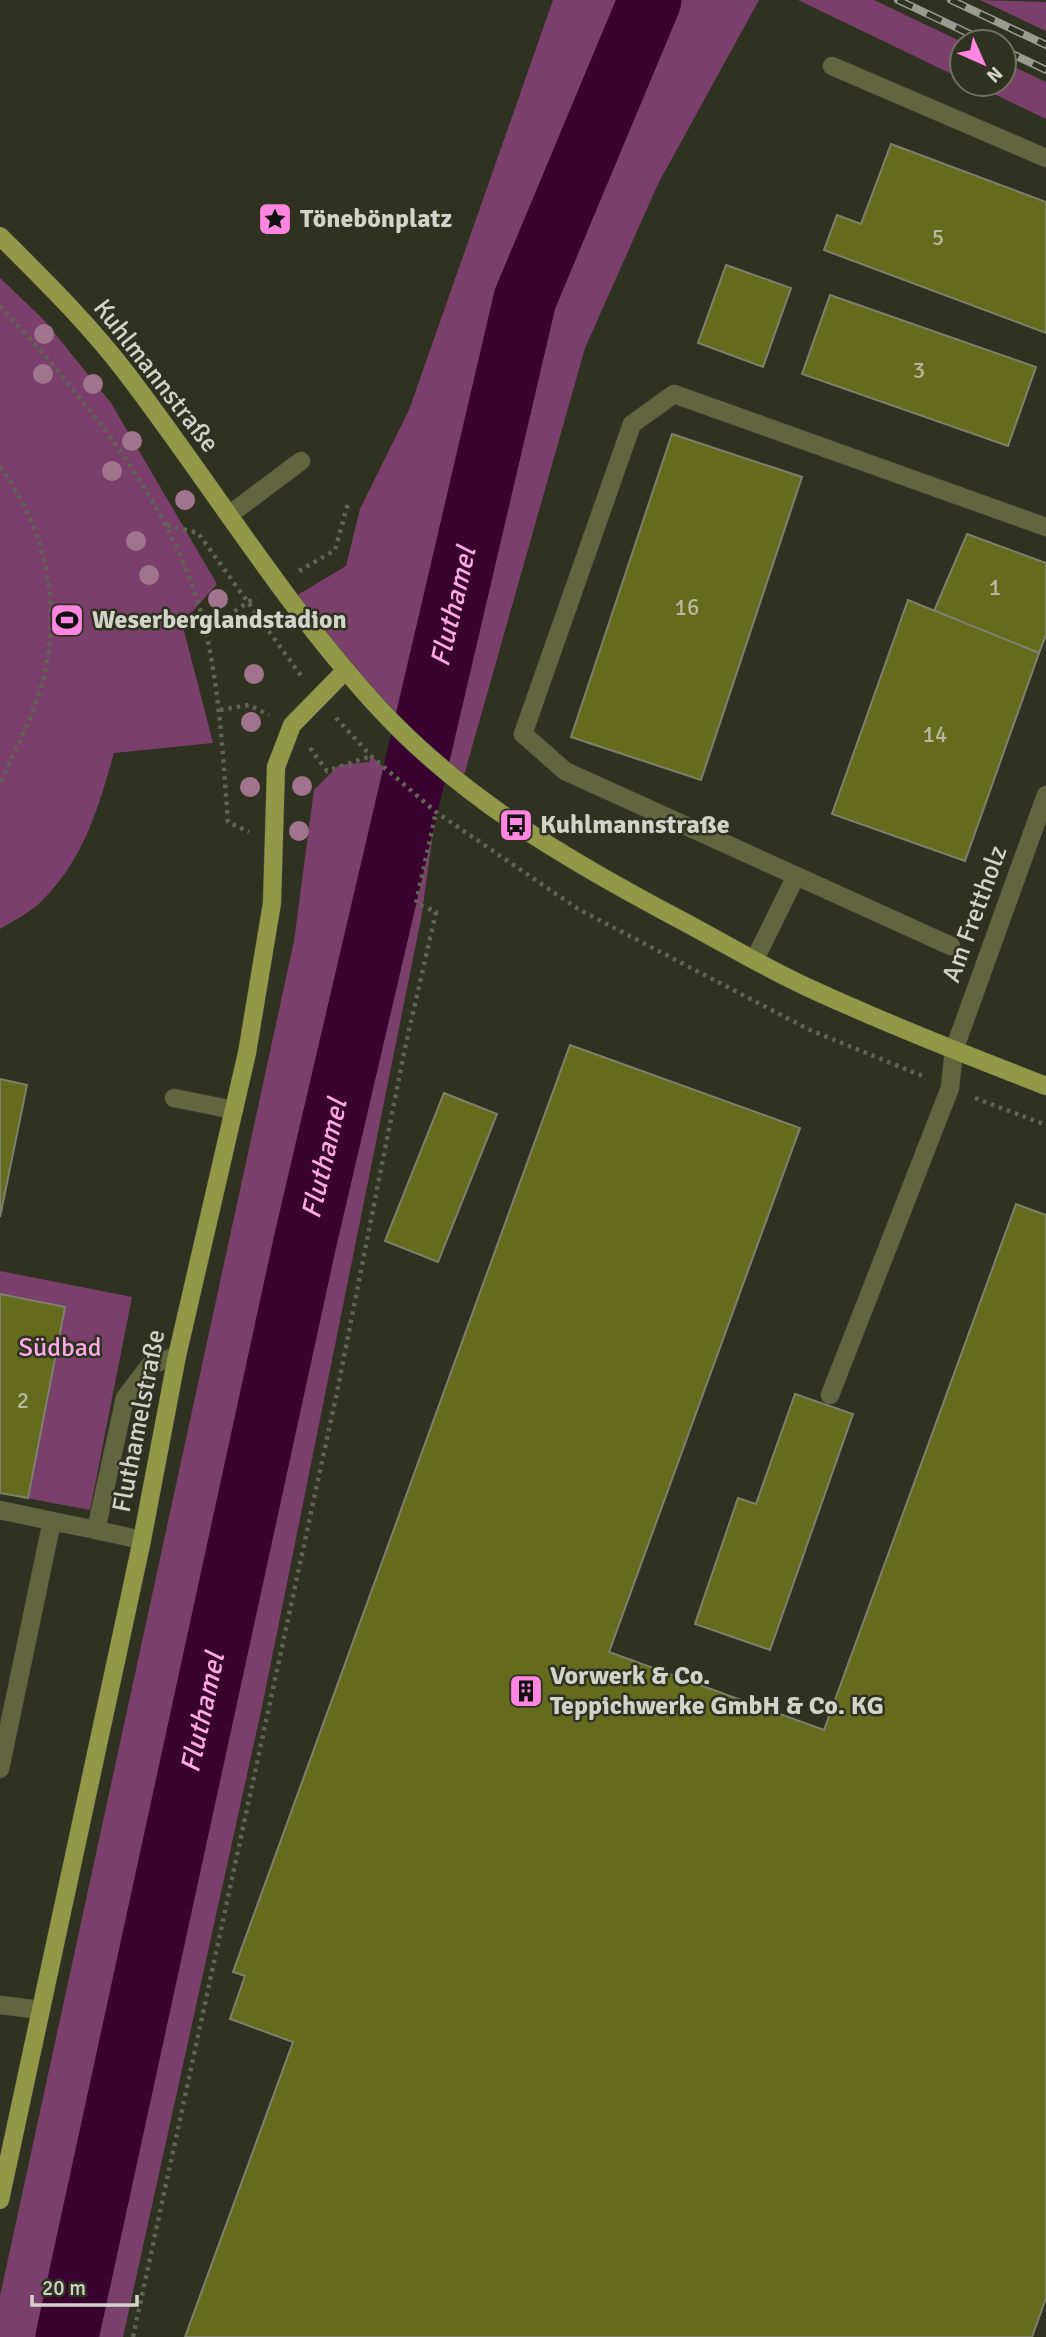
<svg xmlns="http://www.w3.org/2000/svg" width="1046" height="2337" font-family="Signika,sans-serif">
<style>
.green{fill:#7a3f6b}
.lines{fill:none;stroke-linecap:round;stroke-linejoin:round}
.river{stroke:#39022f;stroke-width:63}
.building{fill:#646b1d;stroke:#7d806c;stroke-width:2}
.minor-casing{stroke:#4c4f3f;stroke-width:19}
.major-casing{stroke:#4c4f3f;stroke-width:19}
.path{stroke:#616354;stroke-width:4.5;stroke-dasharray:3.5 5;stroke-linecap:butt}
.minor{stroke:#616540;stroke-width:18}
.major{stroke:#919948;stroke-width:18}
.rail-casing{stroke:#9a9c90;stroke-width:8}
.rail{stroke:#2f3221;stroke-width:5;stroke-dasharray:16;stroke-linecap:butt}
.tree{fill:#a1748d}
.labels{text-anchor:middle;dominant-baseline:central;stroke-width:5;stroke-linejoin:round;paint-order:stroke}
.number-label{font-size:23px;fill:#b6b99e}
.poi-label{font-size:26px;font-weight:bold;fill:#d2d3c9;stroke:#2f3221;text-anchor:start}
.street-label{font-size:26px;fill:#d2d3c9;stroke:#2f3221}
.park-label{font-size:26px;fill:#feaae6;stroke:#2f3221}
.water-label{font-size:28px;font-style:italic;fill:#fca8e4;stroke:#2f3221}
</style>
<rect width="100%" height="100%" fill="#2f3221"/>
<g class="green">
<polygon points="553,0 759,0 658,184 585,348 463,779 346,670 289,600 346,566 360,509 409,410"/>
<polygon points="798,0 874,0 962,42 962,79"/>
<polygon points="980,0 1046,2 1046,31"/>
<polygon points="1004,62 1046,82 1046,119 973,84 1004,84"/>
<path d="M0,278L44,320L111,403L217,584L182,623L213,743L114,753C98,809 84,859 41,902C29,913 13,921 0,929Z"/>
<polygon points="371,756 436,812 421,919 263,1702 123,2337 0,2337 0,2296 294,941 314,790 339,765 369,762"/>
<polygon points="0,1271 132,1297 90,1510 0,1493"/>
</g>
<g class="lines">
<path class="river" id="s1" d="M67,2337L305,1242L525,299L650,0"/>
</g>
<g class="building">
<polygon points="891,144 1046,202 1046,333 824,250 837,215 861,224"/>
<polygon points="726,265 791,288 763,367 698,343"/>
<polygon points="830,295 1036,367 1008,446 802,374"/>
<polygon points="672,434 802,477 701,780 571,737"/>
<polygon points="967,534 1046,563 1046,635 1039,653 934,611"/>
<polygon points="908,600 1039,653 965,861 832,814"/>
<polygon points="570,1045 800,1128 609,1652 824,1730 1016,1204 1046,1215 1046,2298 1032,2337 185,2337 293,2042 230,2019 245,1976 233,1972"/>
<polygon points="0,1079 27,1085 0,1217"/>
<polygon points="444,1093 497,1114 438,1262 385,1241"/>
<polygon points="0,1294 65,1307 28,1498 0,1493"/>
<polygon points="795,1394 853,1414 770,1650 695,1624 738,1498 756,1504"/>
</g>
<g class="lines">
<g class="minor-casing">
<g id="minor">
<polyline points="832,66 1046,158"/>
<polyline points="229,515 301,461"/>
<polyline points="951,946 565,771 523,734 632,424 674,394 1046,527"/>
<polyline points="755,959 796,876"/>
<polyline points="174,1098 234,1110"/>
<polyline points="830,1395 950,1088 954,1050 1046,795"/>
<polyline points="0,1510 52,1521 0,1769"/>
<polyline points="52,1521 96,1530"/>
<polyline points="142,1540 96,1530 125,1398 150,1365 177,1356"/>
<polyline points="0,2005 40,2010"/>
</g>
</g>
<g class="major-casing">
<g id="major">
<path d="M0,236C44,280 89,324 127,374C211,484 283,603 377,706C460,797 566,859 675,917C719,940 763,967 809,988C887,1024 967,1055 1046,1086"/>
<polyline points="0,2200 142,1540 177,1356 247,1053 272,903 276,767 292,725 346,670"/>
</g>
</g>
<g class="path">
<path d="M0,306C84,397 178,508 206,632C220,695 223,758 228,822L249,832"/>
<path d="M0,467C49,532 65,618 38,696C28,726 13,755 0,784"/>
<polyline points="167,525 198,533 302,677"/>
<polyline points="299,571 335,550 349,500"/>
<polyline points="206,630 256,597"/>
<polyline points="220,710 249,705 269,715"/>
<polyline points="336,718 371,756 436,812 578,909 810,1030 925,1077"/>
<polyline points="310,748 327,771 371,756"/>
<polyline points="975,1098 1046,1125"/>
<polyline points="133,2337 336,1397 405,1048 436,912 416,903 436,812"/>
</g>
<use href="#minor" class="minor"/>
<use href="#major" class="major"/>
<g class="rail-casing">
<g id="rail">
<polyline points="898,0 987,42"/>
<polyline points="951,0 1046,45"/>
<polyline points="1004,50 1046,70"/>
</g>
</g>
<use href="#rail" class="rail"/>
</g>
<g class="tree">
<circle cx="44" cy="334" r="10"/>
<circle cx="43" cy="374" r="10"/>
<circle cx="93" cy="384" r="10"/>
<circle cx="132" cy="441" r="10"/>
<circle cx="112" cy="471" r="10"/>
<circle cx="185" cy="500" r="10"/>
<circle cx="136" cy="541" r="10"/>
<circle cx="149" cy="575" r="10"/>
<circle cx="218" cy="599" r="10"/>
<circle cx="254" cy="674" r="10"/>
<circle cx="251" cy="722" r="10"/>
<circle cx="302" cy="786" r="10"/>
<circle cx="250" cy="787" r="10"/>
<circle cx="299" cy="831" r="10"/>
</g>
<defs>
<g id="sight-square" transform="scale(1.75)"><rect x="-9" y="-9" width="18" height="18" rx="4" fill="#fe85e0" stroke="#2f3221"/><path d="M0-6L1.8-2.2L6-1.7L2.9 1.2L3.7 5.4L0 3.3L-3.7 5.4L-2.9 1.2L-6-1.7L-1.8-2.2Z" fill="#111"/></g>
<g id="stadium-square" transform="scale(1.75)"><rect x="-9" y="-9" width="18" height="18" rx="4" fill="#fe85e0" stroke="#2f3221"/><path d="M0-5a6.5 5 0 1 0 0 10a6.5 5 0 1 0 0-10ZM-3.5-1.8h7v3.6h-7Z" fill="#111"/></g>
<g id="bus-square" transform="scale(1.75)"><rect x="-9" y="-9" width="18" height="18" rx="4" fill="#fe85e0" stroke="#2f3221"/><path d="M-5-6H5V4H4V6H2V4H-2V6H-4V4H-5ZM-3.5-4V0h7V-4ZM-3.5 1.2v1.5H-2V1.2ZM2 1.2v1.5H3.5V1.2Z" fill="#111"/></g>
<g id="building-square" transform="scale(1.75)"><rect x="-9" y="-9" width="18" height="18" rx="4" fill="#fe85e0" stroke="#2f3221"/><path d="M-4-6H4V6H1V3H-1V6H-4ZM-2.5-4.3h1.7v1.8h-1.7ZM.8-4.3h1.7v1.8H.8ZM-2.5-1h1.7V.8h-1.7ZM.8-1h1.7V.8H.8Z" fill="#111"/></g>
</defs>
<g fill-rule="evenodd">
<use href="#sight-square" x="275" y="219"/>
<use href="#stadium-square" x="67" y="620"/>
<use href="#bus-square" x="516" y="825"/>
<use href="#building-square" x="526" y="1691"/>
</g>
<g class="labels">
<g class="number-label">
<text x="938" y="237">5</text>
<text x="919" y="370">3</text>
<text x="995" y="587">1</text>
<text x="687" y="607">16</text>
<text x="935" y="734">14</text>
<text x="23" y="1400">2</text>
</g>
<g class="poi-label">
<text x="300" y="219">Tönebönplatz</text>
<text x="92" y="620">Weserberglandstadion</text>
<text x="540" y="825">Kuhlmannstraße</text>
<text x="550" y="1676">Vorwerk &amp; Co.<tspan x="550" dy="30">Teppichwerke GmbH &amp; Co. KG</tspan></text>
</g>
<g class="street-label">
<text transform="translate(156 376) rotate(52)">Kuhlmannstraße</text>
<text transform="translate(975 914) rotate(-70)">Am Frettholz</text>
<text transform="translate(139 1421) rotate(-79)">Fluthamelstraße</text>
</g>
<g class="park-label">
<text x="60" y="1348">Südbad</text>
</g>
<g class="water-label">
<text stroke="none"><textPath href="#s1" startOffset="1773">Fluthamel</textPath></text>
<text stroke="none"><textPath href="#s1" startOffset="1206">Fluthamel</textPath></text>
<text stroke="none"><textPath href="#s1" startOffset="639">Fluthamel</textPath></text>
</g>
</g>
<g transform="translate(983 63) rotate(135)"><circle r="33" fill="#2f3221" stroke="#707264" stroke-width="2"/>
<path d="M0-5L12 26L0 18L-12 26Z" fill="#fe85e0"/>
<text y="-10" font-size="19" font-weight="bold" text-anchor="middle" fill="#d2d3c9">N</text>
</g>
<path d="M32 2295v10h105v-10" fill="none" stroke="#d2d3c9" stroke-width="3.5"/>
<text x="42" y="2295" font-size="21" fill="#d2d3c9" stroke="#2f3221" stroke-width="5" paint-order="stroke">20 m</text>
</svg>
